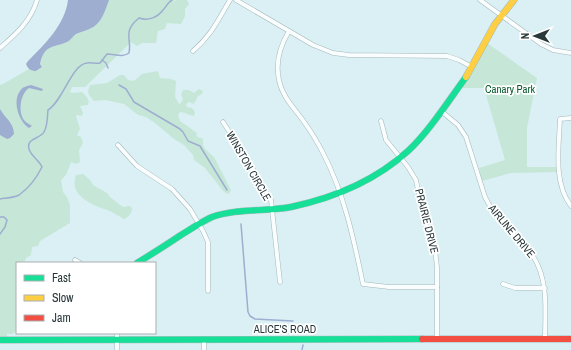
<svg xmlns="http://www.w3.org/2000/svg" width="571" height="350" font-family="'Archivo Narrow',sans-serif">
<style>
.green{fill:#c6e7d7}
.water{fill:#9eaed0}
.lines{fill:none;stroke-linecap:round;stroke-linejoin:round}
.stream{stroke:#9eaed0;stroke-width:1.5}
.street-casing{stroke:#a7b7bb;stroke-width:5}
.fast-casing{stroke:#a7b7bb;stroke-width:7}
.slow-casing{stroke:#a7b7bb;stroke-width:7}
.jam-casing{stroke:#a7b7bb;stroke-width:7}
.street{stroke:#f9fdfd;stroke-width:4}
.fast{stroke:#16e098;stroke-width:6}
.slow{stroke:#ffcf43;stroke-width:6}
.jam{stroke:#f24e42;stroke-width:6}
.labels{text-anchor:middle;dominant-baseline:central;stroke-width:3.5;stroke-linejoin:round;paint-order:stroke}
.park-label{font-size:11px;fill:#095a2e;stroke:#fff}
.street-label{font-size:11px;fill:#28373a;stroke:#fff}
</style>
<rect width="100%" height="100%" fill="#daf0f4"/>
<g class="green">
<path d="M109,0H175L173,3L176,0H187L189,4L185,9V16L181,24L167,23L165,29L158,31L156,43H142L137,46L131,42L85,87H72L70,92L73,93L82,92C86,96 90,99 88,105L80,106L83,113L82,116L77,115L76,116L80,129L77,135L81,137L83,143L79,150L80,162L76,164L71,162L66,175L61,180L63,192L67,197L70,205V223L40,241L38,246L32,247L31,255L26,258L24,263H17V331L12,334H7V338H0V85L3,84L29,69L37,71L42,67L40,64C44,43 52,49 66,42C70,40 73,36 76,34C83,31 90,30 96,25C103,19 105,8 109,0Z"/>
<polygon points="487,43 537,78 527,128 527,167 557,167 557,172 511,173 482,181 479,168 505,160 484,88 461,88"/>
<path d="M158,71L160,78L171,79L176,81L175,97L179,104L181,103L183,99L181,95L183,90H189L194,93L199,89L203,91L202,94L198,96L194,104L189,102L186,104L187,107L192,108L195,112L194,116C189,115 184,112 180,112L178,115L180,121L197,133L196,136L203,139V145L205,149L214,157L231,190L229,194L224,192L205,168L194,160L193,155L184,145L174,139L155,123L146,117L138,115L124,104L105,100L94,101L89,95L88,91L90,85L107,83L120,75H124L128,80L134,81L142,74Z"/>
<path d="M83,174L90,180L93,185L107,193L110,197L120,205L123,207L130,206L132,208C132,213 129,216 125,219H124C118,216 113,212 107,210C93,205 68,196 76,175Z"/>
</g>
<g class="water">
<path d="M68,0H109C106,8 103,19 96,25C90,30 83,31 76,34C73,36 71,40 67,42C52,48 44,45 40,64L42,67L36,71C31,71 28,69 26,64L28,61C44,45 65,25 68,0Z"/>
<path d="M31,85L43,89L42,91L29,88C20,94 18,112 24,120C26,123 30,124 32,126L29,128C19,122 12,101 20,91C22,87 27,86 31,85Z"/>
<path d="M0,109C5,118 14,123 14,134L10,138L7,139L0,135Z"/>
</g>
<g class="lines">
<g class="stream">
<polyline points="102,60 106,63 108,68"/>
<polyline points="119,85 126,89 134,102 180,129 183,132 188,141 200,146 227,190"/>
<path d="M0,199C6,198 14,198 19,195C29,188 37,177 42,167C39,160 31,156 29,149C26,138 40,139 44,132C48,125 47,118 48,110C63,101 72,64 87,63C91,62 95,64 100,63L107,54C115,54 122,58 129,53C132,38 122,32 139,18C148,21 157,18 163,10C167,6 167,3 172,0"/>
<polyline points="0,217 4,217 7,220 5,227 0,234"/>
<polyline points="241,224 248,312 250,316 255,319 293,321"/>
<polyline points="302,350 303,345"/>
</g>
<g class="street-casing">
<g id="street">
<polyline points="236,0 313,45 333,53 349,55 447,56 459,60 472,67"/>
<polyline points="480,0 541,44 553,50 571,53"/>
<path d="M289,31C280,46 275,62 279,80C282,96 293,107 302,119C310,130 317,141 323,153C344,193 354,240 363,284L389,287H437"/>
<path d="M0,48C16,34 31,21 37,0"/>
<path d="M193,51C211,36 218,20 230,0"/>
<path d="M441,111L458,125L466,137L485,197L492,210L533,256C549,281 545,311 545,339"/>
<path d="M571,118L560,119C559,147 553,183 571,206"/>
<polyline points="381,121 386,140 408,167 416,180 424,221 435,249 437,267 437,338"/>
<polyline points="223,122 247,159 271,200 280,282"/>
<polyline points="118,145 137,166 172,189 190,209 203,231 208,242 208,291"/>
<polyline points="75,260 80,263"/>
<polyline points="503,284 515,288 545,288"/>
<polyline points="117,333 117,350"/>
<polyline points="204,350 204,339"/>
</g>
</g>
<g class="fast-casing">
<g id="fast">
<path d="M137,263C152,254 166,245 181,235C191,229 201,222 212,217C237,208 265,212 291,207C333,198 375,181 408,151C428,133 449,100 466,77"/>
<polyline points="0,340 422,339"/>
</g>
</g>
<g class="slow-casing">
<polyline id="slow" points="466,77 495,24 514,0"/>
</g>
<g class="jam-casing">
<polyline id="jam" points="422,339 571,339"/>
</g>
<use href="#street" class="street"/>
<use href="#fast" class="fast"/>
<use href="#slow" class="slow"/>
<use href="#jam" class="jam"/>
</g>
<g class="labels">
<g class="park-label">
<text x="510" y="89">Canary Park</text>
</g>
<g class="street-label">
<text transform="translate(249 166) rotate(60)">WINSTON CIRCLE</text>
<text transform="translate(427 221) rotate(76)">PRAIRIE DRIVE</text>
<text transform="translate(512 231) rotate(50)">AIRLINE DRIVE</text>
<text x="285" y="329">ALICE'S ROAD</text>
</g>
</g>
<rect x="16" y="262" width="140" height="72" fill="#ffffff" stroke="#a9afb0"/>
<rect x="24" y="275" width="20" height="6" fill="#16e098" stroke="#a9afb0"/>
<text x="52" y="282" font-size="12" fill="#28373a">Fast</text>
<rect x="24" y="295" width="20" height="6" fill="#ffcf43" stroke="#a9afb0"/>
<text x="52" y="302" font-size="12" fill="#28373a">Slow</text>
<rect x="24" y="315" width="20" height="6" fill="#f24e42" stroke="#a9afb0"/>
<text x="52" y="322" font-size="12" fill="#28373a">Jam</text>
<g transform="translate(535 36) rotate(270)" stroke="#ffffff" stroke-width="3" paint-order="stroke">
<path d="M0-3L7 15L0 10L-7 15Z" fill="#28373a"/>
<text y="-6" font-size="11" font-weight="bold" text-anchor="middle" fill="#28373a">N</text>
</g>
</svg>
